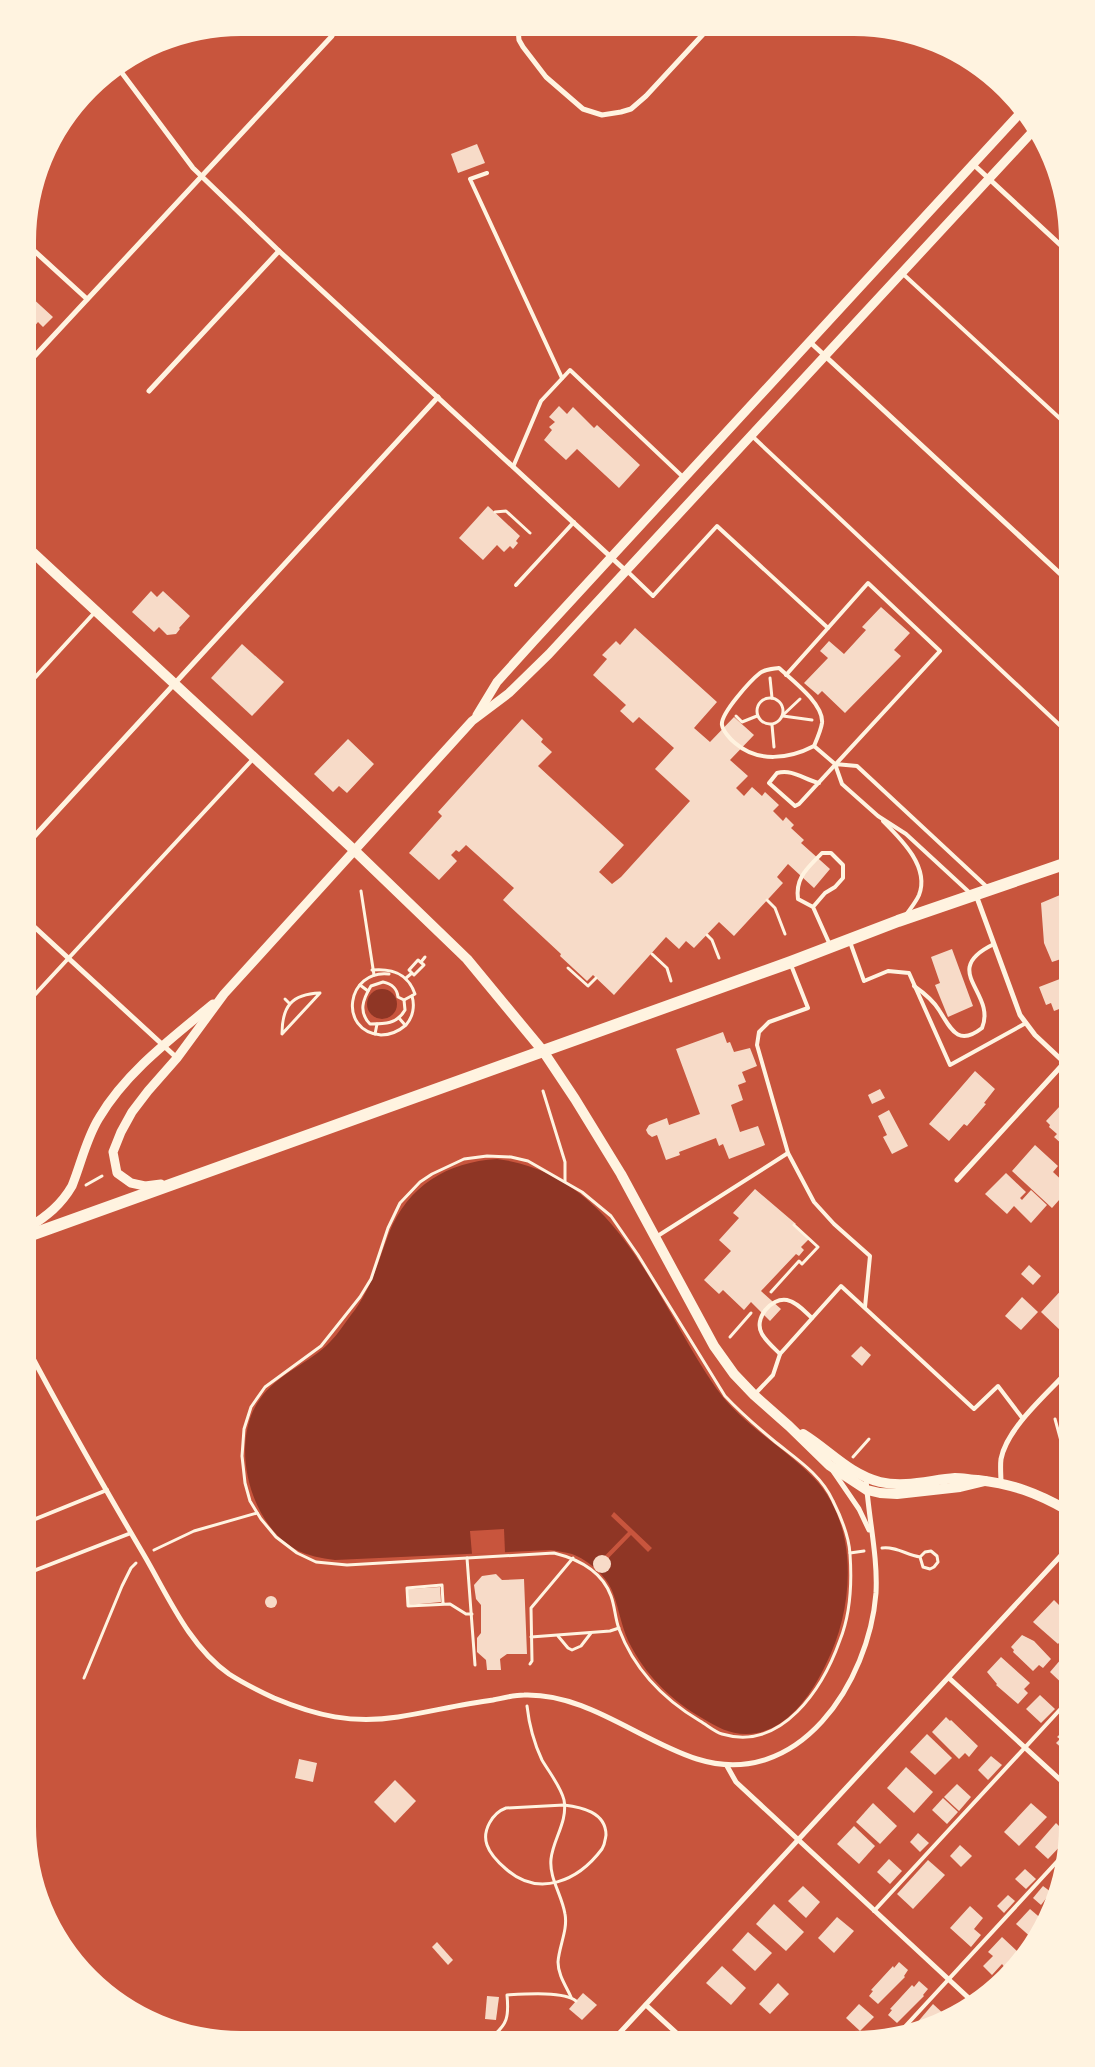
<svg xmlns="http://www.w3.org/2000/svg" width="1095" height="2067" font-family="Jost,sans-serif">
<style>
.water{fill:#8f3625}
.pier{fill:#c8553d}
.building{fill:#f7dbc8}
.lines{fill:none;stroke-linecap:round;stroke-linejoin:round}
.path{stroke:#fff3e0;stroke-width:3}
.service{stroke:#fff3e0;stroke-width:4}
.minor{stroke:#fff3e0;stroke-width:5}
.tertiary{stroke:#fff3e0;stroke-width:9}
.secondary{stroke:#fff3e0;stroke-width:10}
.primary{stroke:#fff3e0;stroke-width:12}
</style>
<rect width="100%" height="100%" fill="#c8553d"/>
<g class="water">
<circle cx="382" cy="1004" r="15"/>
<path d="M497,1159C618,1174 656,1302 716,1388C742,1425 783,1446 814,1478C860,1526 854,1609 826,1664C812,1693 791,1726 757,1733C735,1737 720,1729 702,1718C673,1701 649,1679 632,1648C622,1631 620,1612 613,1593C607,1576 588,1560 572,1554C565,1552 557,1551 551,1550L335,1560C321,1558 308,1556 295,1549C249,1523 229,1442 260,1399C278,1373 309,1364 330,1342C338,1334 344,1324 351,1315C371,1290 378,1262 389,1233C408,1186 447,1162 497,1159Z"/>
</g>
<g class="pier">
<polygon points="614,1512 652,1548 648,1552 631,1535 596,1571 593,1568 628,1532 611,1516"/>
<polygon points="504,1529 505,1553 472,1554 470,1531"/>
</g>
<g class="building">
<polygon points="477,144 485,163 458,173 451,154"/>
<polygon points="29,295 53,317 43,327 38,322 33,328 29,324"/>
<polygon points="559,406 567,414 573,407 594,428 597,425 640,465 619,488 577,449 566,460 544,440 552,430 549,427 555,422 549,417"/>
<polygon points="488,506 520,536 516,541 518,543 513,549 510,546 504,552 497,545 483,560 459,538"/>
<polygon points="151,591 157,597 163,591 190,616 179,628 180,629 176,634 167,635 159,627 154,632 132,612"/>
<polygon points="881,607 910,633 894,650 901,656 845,713 822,691 818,695 804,683 828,658 820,651 829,641 844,654 866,630 862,627"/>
<polygon points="635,628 717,702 694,728 710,742 734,717 754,735 730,760 748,776 736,788 744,796 752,787 762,796 765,792 779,805 773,811 783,821 786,817 794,825 791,828 804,840 801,843 830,869 814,888 788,864 777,877 783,883 734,936 719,922 694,948 686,941 679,949 666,937 614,995 593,975 587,981 560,956 561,954 503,900 514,888 466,845 459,852 456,850 451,855 457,861 439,880 409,853 442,816 438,812 522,719 543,739 541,742 552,752 538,766 624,845 599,872 612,884 621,877 690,801 655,769 674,748 639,717 633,723 620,711 626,705 593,675 607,659 602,655 616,641 620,645"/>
<polygon points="242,644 284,682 252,716 211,678"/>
<polygon points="348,739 374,764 347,793 339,786 333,792 314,774"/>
<polygon points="1060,895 1062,932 1067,931 1067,957 1052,962 1044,943 1041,903"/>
<polygon points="952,949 973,1006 948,1017 935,985 940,983 931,957"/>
<polygon points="1065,977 1067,983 1067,1006 1054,1011 1051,1003 1046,1005 1039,987"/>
<polygon points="723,1032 727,1043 730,1042 734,1052 750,1048 757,1066 742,1072 746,1082 738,1085 743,1100 731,1105 740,1132 758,1126 765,1145 729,1159 723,1144 719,1146 716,1138 679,1152 680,1155 666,1160 657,1135 652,1137 648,1134 646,1130 649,1125 667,1118 669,1125 700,1114 676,1049"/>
<polygon points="975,1071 995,1089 984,1103 986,1104 967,1126 964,1124 949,1141 929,1124"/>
<polygon points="880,1089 885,1098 872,1104 868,1095"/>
<polygon points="1060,1106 1064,1110 1067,1108 1067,1143 1064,1146 1054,1137 1057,1134 1049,1127 1050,1125 1046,1121"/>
<polygon points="889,1110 908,1146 892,1154 883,1137 887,1135 878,1116"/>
<polygon points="1035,1145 1058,1166 1053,1172 1067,1185 1067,1191 1052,1208 1012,1171"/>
<polygon points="1006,1173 1026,1192 1020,1198 1022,1200 1031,1190 1047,1205 1031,1223 1014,1206 1007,1214 985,1194"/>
<polygon points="755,1189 796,1224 794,1225 809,1239 801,1247 804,1250 799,1256 796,1254 761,1291 781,1309 770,1321 751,1302 744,1310 723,1290 719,1294 704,1280 731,1251 719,1240 739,1218 733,1213"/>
<polygon points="1029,1265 1041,1276 1033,1285 1021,1274"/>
<polygon points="1067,1284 1067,1326 1062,1332 1041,1312"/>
<polygon points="1022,1297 1038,1312 1021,1330 1005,1316"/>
<polygon points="861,1346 871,1355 862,1366 851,1356"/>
<circle cx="602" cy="1564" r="9"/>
<polygon points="496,1574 502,1580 524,1579 527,1654 507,1654 500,1659 501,1670 487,1670 486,1660 477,1652 477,1638 481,1633 481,1605 476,1599 474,1585 482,1576"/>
<polygon points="440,1587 441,1602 409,1605 408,1589"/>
<circle cx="271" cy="1602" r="6"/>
<polygon points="1054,1600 1067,1613 1067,1634 1058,1644 1033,1622"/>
<polygon points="1022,1635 1034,1641 1051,1659 1043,1668 1039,1665 1033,1671 1013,1652 1014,1650 1011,1647"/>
<polygon points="1001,1657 1030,1683 1024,1689 1028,1693 1018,1704 996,1685 997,1684 987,1672"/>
<polygon points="1062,1658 1067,1663 1067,1688 1050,1672"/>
<polygon points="1040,1695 1055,1709 1041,1723 1026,1709"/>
<polygon points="946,1717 950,1721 951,1720 978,1746 969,1757 965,1753 959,1759 932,1732"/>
<polygon points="1067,1727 1067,1753 1056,1743 1060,1739 1057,1737"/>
<polygon points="927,1734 952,1758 935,1775 910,1752"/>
<polygon points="991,1756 1002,1765 988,1780 978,1770"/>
<polygon points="299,1759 317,1763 313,1782 295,1778"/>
<polygon points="906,1767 933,1792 914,1813 887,1788"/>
<polygon points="395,1780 416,1801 395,1823 374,1802"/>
<polygon points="957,1784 971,1797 959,1811 944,1797"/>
<polygon points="943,1798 958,1812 947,1824 932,1810"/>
<polygon points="873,1803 897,1826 880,1844 856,1822"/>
<polygon points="1031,1803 1047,1817 1019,1846 1004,1832"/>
<polygon points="1056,1823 1067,1834 1067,1839 1048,1859 1035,1847"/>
<polygon points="854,1826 875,1846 859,1864 837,1844"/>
<polygon points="918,1833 929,1843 920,1852 910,1842"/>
<polygon points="960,1845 972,1856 961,1867 950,1856"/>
<polygon points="889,1859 902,1871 890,1884 877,1872"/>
<polygon points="928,1860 945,1875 913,1909 897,1894"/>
<polygon points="1025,1869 1036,1879 1026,1889 1015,1879"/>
<polygon points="803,1886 820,1902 806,1918 788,1901"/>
<polygon points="1043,1886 1051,1892 1041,1905 1033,1898"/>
<polygon points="1008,1895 1015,1901 1004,1913 997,1906"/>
<polygon points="774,1904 804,1932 786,1951 756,1924"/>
<polygon points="970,1906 983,1918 974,1929 981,1935 971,1947 950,1928"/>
<polygon points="1030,1909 1044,1921 1033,1939 1016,1924"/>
<polygon points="837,1917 854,1931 834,1953 818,1938"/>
<polygon points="748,1932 772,1953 755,1971 732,1950"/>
<polygon points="1002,1937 1020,1954 1006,1969 1002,1964 992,1975 983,1966 993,1956 988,1952"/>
<polygon points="437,1942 453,1960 448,1965 432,1947"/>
<polygon points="899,1962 908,1970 904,1976 905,1977 878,2004 869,1996 873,1991 871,1990 893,1966 894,1968"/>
<polygon points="722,1966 746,1988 731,2005 706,1983"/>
<polygon points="919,1981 928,1989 923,1995 924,1996 897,2023 888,2015 892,2010 890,2009 912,1985 914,1987"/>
<polygon points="778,1983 789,1994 770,2014 759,2004"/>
<polygon points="583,1993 597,2005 582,2020 569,2009"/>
<polygon points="487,1996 499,1997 496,2020 485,2019"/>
<polygon points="859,2004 874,2017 860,2031 846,2018"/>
<polygon points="933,2004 946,2016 921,2028 916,2024"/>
</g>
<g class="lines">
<g class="path">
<polyline points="495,512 506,511 530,533"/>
<polyline points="770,678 772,698"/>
<circle cx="770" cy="711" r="13"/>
<polyline points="783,715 800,699"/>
<polyline points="736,716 742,722 757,716"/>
<polyline points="783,716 812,720"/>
<polyline points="772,725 774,747"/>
<polyline points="361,891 374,975"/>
<polyline points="767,900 775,908 785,934"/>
<polyline points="707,935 712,940 719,958"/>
<polyline points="652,954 667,968 671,981"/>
<polyline points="421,962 425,957"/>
<polyline points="568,968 588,986 596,978"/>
<path d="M372,970C393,968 408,974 415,994L404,1000"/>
<path d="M389,974C347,969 337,1031 381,1035C391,1035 399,1031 406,1025C413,1017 415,1006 412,996"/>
<polyline points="406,978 412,973 414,975 424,965 418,960 409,970 412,973"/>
<path d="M383,982C392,984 397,988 398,997L404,1000L405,1010C397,1024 385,1024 370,1024C358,1012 363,999 371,986Z"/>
<polyline points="360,985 368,991"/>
<path d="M320,993L282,1034C282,1007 291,994 320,993Z"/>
<polyline points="285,999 289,1003"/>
<polyline points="399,1018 405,1025"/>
<polyline points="375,1034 377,1024"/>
<polyline points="543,1091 565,1162 565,1181"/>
<path d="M487,1156L511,1157L528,1161L582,1192L611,1216L638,1255L725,1396C740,1412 756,1426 773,1440C795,1458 821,1474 833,1501C841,1517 849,1536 850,1554C852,1582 850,1615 840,1640C823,1688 782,1752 722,1734C715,1732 707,1725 700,1721C663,1699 634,1669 619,1629C615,1618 615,1607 611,1596C602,1571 578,1559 554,1553L347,1565L316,1562L297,1553L276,1537L261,1519L250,1501L245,1483L242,1456L244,1429L251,1407L265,1387L321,1346L360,1297L371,1279L388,1228L400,1203L420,1182L432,1174L464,1159Z"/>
<polyline points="86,1185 102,1176"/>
<polyline points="771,1292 799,1261 802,1264 818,1247 794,1225"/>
<polyline points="730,1337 751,1313"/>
<polyline points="1055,1419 1067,1463"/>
<polyline points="853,1457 869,1439"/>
<path d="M882,1548C895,1546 907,1555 920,1557L923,1567L930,1569L934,1567L938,1562L937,1556L931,1551L925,1552L920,1557"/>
<polyline points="154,1550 194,1531 257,1513"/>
<polyline points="850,1553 864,1551"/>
<polyline points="467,1558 475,1665"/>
<polyline points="443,1603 442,1585 407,1588 408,1606 450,1604 466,1614 472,1614"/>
<polyline points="558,1636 568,1648 572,1650 581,1646 591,1633"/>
<polyline points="531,1637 610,1631 619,1628"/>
<polyline points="530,1664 532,1661 531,1608 573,1558"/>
<polyline points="84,1678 122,1586 131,1568 136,1563"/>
<path d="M527,1706C529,1724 534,1743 542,1760C549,1772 561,1787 564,1800C568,1822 553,1839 551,1859C549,1878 562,1895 565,1914C568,1930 559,1946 558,1962C558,1975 566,1986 571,1997"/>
<path d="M564,1805C581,1807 606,1812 606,1835C605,1841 605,1844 602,1849C578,1881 539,1898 506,1869C499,1863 490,1854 487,1845C482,1831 492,1813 506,1808Z"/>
<path d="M490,2038C508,2025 509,2016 507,1995C524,1994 564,1991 576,2001"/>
</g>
<g class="service">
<polyline points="487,173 470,179 562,378"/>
<polyline points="902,273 1067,425"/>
<polyline points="752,436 1067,732"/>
<polyline points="513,467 541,401 570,370 683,477"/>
<polyline points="627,571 653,596 717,526 828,628 786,675"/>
<polyline points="516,585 574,522"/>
<path d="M779,668C792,680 824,704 822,723C821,730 817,739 814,746C789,759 758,763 735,743C730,739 723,731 722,725C720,714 751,680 760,673C765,669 773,669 779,668Z"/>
<polyline points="29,684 95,612"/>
<polyline points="814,746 835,764"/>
<path d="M819,783C803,779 793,769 777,773L769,783L795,806L799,804L940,651L868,583L828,628"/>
<path d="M883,821C901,839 930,867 919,895C916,902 910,909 906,915"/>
<polyline points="970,893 906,834 878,816 842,784 835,764 857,766 987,887"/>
<path d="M813,907L825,893L835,887L843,878V865L831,853H822C808,868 795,877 798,899L813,907L830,945"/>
<polyline points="850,942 864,981 888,971 909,973 950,1065 1026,1023"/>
<polyline points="791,965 808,1008 769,1022 759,1032 757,1045 788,1153 814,1202 834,1224 870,1256 865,1307"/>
<path d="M914,986C924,993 933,1000 939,1010C951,1029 958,1047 982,1028C997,992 938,971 994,944"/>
<polyline points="28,1002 253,759"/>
<polyline points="656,1237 788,1153"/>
<path d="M780,1354C774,1348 766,1341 762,1334C753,1319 771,1297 787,1300C797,1302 805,1312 812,1318"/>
<polyline points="754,1395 773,1375 780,1354 841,1286 974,1409 998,1386 1023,1419"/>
<polyline points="28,1522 107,1490"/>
<polyline points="1060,1557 1067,1571"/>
<polyline points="28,1573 131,1533"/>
<polyline points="874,1911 1067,1702"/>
<polyline points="900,2032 1064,1854"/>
</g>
<g class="minor">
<polyline points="518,29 519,40 523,47 546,77 583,109 602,115 621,112 631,109 646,96 707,30"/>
<polyline points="119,69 193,168 279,251 626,571"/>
<polyline points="973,164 1067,251"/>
<polyline points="29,246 87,299"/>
<polyline points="810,342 1067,580"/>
<polyline points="29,362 332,36 336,28"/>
<polyline points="149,391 279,251"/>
<polyline points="29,842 438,397"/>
<polyline points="976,895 1020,1015 1035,1035 1067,1065"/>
<polyline points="29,922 177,1058"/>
<polyline points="957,1180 1065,1062"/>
<path d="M28,1349C65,1419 104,1487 144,1555C168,1596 189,1646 229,1674C243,1683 259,1691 274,1698C317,1716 352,1724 398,1717C430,1712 461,1704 493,1700C503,1698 514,1695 524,1695C587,1693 640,1741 697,1759C799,1791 869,1682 876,1593C878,1555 868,1516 866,1478"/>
<polyline points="833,1471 859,1509 869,1530"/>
<path d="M1001,1483C1001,1475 1000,1467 1001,1459C1007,1428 1046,1395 1067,1372"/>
<polyline points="949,1678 1067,1786"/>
<polyline points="727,1766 736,1782 973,2002"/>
<polyline points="65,1944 85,1969"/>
<polyline points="646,2005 683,2039"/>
<polyline points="614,2039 1067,1549"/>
</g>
<g class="tertiary">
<polyline points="477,715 497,682 534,641 1022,111"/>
<polyline points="161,1184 145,1186 131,1183 117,1173 113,1152 121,1132 132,1112 148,1091 177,1058 224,994 472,721 509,693 549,654 1035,129"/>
<path d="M28,1228C47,1216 61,1205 72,1186C81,1164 86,1139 99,1118C126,1072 172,1038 213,1004"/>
</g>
<g class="secondary">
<polyline points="29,549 354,850 467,959 543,1051 575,1099 621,1174 714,1346 734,1374 754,1395 789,1426 829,1465 867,1490 880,1493 897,1494 960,1487 985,1481"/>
<path d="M803,1434C829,1450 849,1474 880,1482C905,1488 930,1480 955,1478C963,1478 971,1480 978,1480C1013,1484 1037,1493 1067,1510"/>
</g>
<polyline class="primary" points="28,1236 791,962 898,921 1067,863"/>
</g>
<path d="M0 0H1095V2067H0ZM241 36H854A205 205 0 0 1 1059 241V1826A205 205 0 0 1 854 2031H241A205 205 0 0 1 36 1826V241A205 205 0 0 1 241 36Z" fill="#fff3e0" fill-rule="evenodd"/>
</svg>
